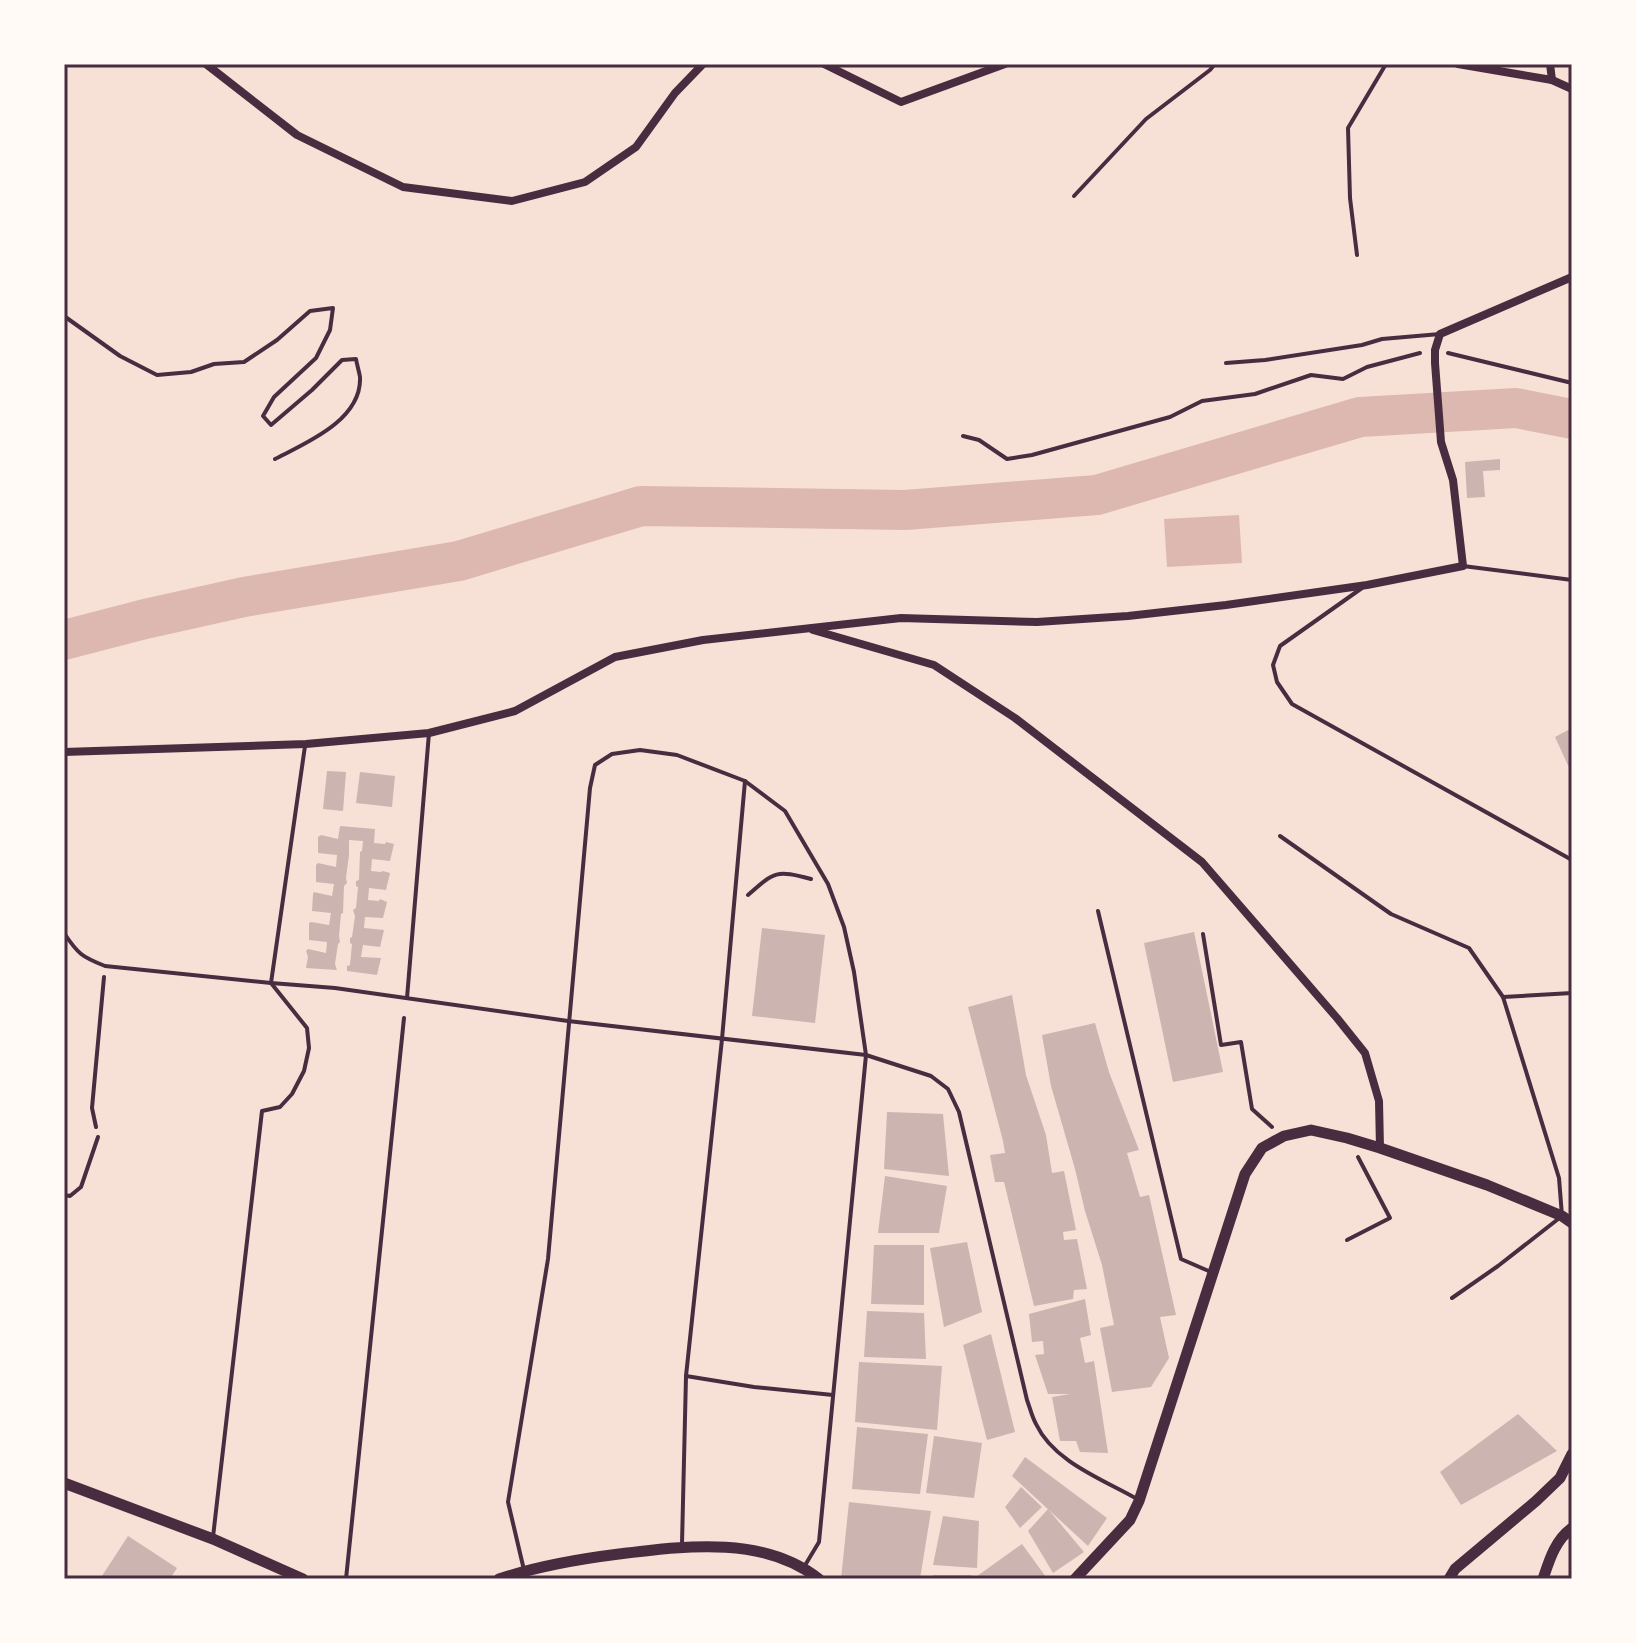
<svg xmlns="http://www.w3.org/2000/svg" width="1636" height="1643" font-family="Merriweather,serif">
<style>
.water{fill:#dcb8b0}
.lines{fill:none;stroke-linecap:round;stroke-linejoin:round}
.river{stroke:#dcb8b0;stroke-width:40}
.building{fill:#ccb4b1}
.path{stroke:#4a2c40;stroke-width:4}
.service{stroke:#4a2c40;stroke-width:4}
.minor{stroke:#4a2c40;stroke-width:8}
.tertiary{stroke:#4a2c40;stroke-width:11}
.neatline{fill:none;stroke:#4a2c40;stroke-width:3}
</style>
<rect width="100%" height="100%" fill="#f7e1d7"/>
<polygon class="water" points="1239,515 1242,563 1167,567 1164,519"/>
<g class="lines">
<polyline class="river" points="64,640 145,619 244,597 459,561 641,506 905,510 1097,495 1360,417 1516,408 1572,419"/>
</g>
<g class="building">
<polygon points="1500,459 1500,470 1483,471 1485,497 1467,498 1465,462"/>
<polygon points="1572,728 1572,774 1555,737"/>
<polygon points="327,771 346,772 343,811 323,809"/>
<polygon points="360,772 395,776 392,807 356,803"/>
<polygon points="340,826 375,829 374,843 385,844 386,842 394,844 390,861 372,859 371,871 381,872 383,871 390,873 386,890 369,888 368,900 379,901 380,899 387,902 383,918 365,917 364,928 384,930 380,947 363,945 361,957 381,958 377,975 347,971 347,966 350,965 352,944 350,943 350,938 352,937 355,916 353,910 356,908 358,887 356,886 356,881 359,880 360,852 362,851 363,841 349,840 349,855 346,878 347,883 344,886 343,913 341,914 339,936 340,942 338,944 335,964 337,970 306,968 308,957 306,951 308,949 326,953 327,942 309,940 309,923 311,922 329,925 331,913 312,911 313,894 314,892 332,896 334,884 316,882 316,865 318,863 336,867 337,855 318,853 318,837 321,835 338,839"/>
<polygon points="762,928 825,935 815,1023 752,1016"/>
<polygon points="1194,932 1223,1072 1173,1082 1144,943"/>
<polygon points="1012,995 1026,1075 1046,1135 1052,1173 1064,1171 1076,1230 1063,1232 1064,1240 1077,1239 1087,1289 1074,1290 1073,1299 1034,1306 1004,1182 995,1182 990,1155 1005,1153 1003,1141 968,1007"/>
<polygon points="1095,1023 1109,1072 1139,1150 1127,1153 1140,1197 1149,1195 1176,1315 1160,1317 1169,1358 1151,1387 1112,1392 1100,1328 1114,1325 1102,1265 1085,1211 1075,1169 1051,1086 1042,1035"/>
<polygon points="887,1112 943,1114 949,1176 884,1169"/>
<polygon points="885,1176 947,1186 939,1233 878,1233"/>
<polygon points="967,1242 982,1312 944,1327 930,1248"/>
<polygon points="874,1245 924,1245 924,1305 871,1304"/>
<polygon points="1085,1299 1091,1335 1080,1338 1085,1363 1094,1361 1108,1453 1080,1452 1076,1441 1060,1441 1052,1397 1070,1394 1048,1394 1035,1355 1044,1354 1043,1341 1032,1342 1029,1314"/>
<polygon points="867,1311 924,1313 926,1359 864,1357"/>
<polygon points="991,1334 1015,1432 987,1440 963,1345"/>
<polygon points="859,1362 942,1366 937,1430 855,1422"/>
<polygon points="1518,1414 1557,1451 1461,1505 1440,1472"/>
<polygon points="857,1427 928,1434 920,1494 852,1489"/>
<polygon points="934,1436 982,1443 974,1498 926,1493"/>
<polygon points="1025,1457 1107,1518 1088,1546 1012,1476"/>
<polygon points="1021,1487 1042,1507 1020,1528 1005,1507"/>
<polygon points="849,1502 931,1511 920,1579 841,1579"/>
<polygon points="1048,1509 1084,1552 1053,1573 1028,1531"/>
<polygon points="943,1516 979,1521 977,1568 933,1565"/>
<polygon points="128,1536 177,1568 170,1579 100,1579"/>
<polygon points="1022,1544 1046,1577 1043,1579 973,1579"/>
<polygon points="933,1575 971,1575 973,1579 932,1579"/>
</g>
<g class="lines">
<g class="path">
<path d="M64,316L120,356L157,375L191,372L214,364L244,362L277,340L310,311L333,308L330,330L316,358L274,397L263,416L271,425L312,390L342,360L356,359C357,365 359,371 360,377C362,420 306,443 275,459"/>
<polyline points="1448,353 1572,383"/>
<polyline points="963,436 979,440 1007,459 1032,455 1170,417 1202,401 1255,394 1311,375 1343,379 1367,367 1420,353"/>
<path d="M748,895C775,871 776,870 811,879"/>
<polyline points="1203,934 1221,1045 1241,1042 1252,1109 1272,1127"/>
<polyline points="96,1127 92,1108 104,977"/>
<polyline points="1347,1240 1390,1218 1358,1157"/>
</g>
<g class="service">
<polyline points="1074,196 1146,119 1210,70 1215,64"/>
<polyline points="1357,255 1350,198 1348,128 1386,64"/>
<polyline points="1226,363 1265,360 1362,345 1382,339 1440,334"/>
<polyline points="1463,566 1572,580"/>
<polyline points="1362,588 1280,646 1273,665 1277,682 1292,704 1572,860"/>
<polyline points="1280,836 1391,914 1469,948 1503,997 1559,1178 1562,1216 1498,1266 1452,1298"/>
<polyline points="1098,911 1181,1259 1211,1272"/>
<path d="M64,933C78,954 82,957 105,966L271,983L335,988L568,1021L866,1055L931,1076L948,1089L959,1112L1027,1400C1030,1408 1032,1417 1036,1424C1054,1462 1102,1479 1137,1499"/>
<polyline points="1503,997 1572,993"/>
<polyline points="407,998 429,733"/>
<polyline points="64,1195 70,1196 81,1187 98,1137"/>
<polyline points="686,1376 754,1387 833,1395"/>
<polyline points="213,1537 262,1111 280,1107 292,1094 304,1071 309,1048 307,1028 271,983 305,746"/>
<polyline points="682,1544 686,1376 722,1039 745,781"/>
<polyline points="524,1570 508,1502 548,1259 590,788 595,765 612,754 640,750 677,755 745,781 785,811 828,884 844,927 854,972 866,1055 819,1542 804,1567"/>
<polyline points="346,1579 404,1018"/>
</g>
<g class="minor">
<polyline points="206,64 297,135 403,187 512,201 585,182 636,147 675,93 703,64"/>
<polyline points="824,64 901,102 1005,64"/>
<polyline points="1458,64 1552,80 1572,89"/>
<polyline points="1550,64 1552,80"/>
<polyline points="813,630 934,665 1015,718 1202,862 1337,1018 1365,1053 1379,1101 1380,1148"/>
<polyline points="64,752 306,744 429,733 515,711 615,657 703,640 901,618 1037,622 1128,616 1226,605 1367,585 1463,566 1453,480 1441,442 1435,363 1435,350 1440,334 1572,277"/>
</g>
<g class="tertiary">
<polyline points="64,1483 213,1539 303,1579"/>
<path d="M499,1579C538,1566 579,1559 619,1554C685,1546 763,1535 819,1579"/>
<polyline points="1075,1579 1130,1520 1139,1501 1245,1174 1262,1148 1284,1136 1311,1130 1347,1138 1380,1148 1487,1185 1562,1216 1572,1223"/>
<polyline points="1449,1579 1455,1569 1536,1501 1560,1478 1572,1454"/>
<path d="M1543,1579C1549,1561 1555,1540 1572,1528"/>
</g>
</g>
<rect width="1636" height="1643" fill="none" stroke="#fffaf5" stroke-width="132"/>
<rect x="66" y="66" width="1504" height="1511" class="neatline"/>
</svg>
